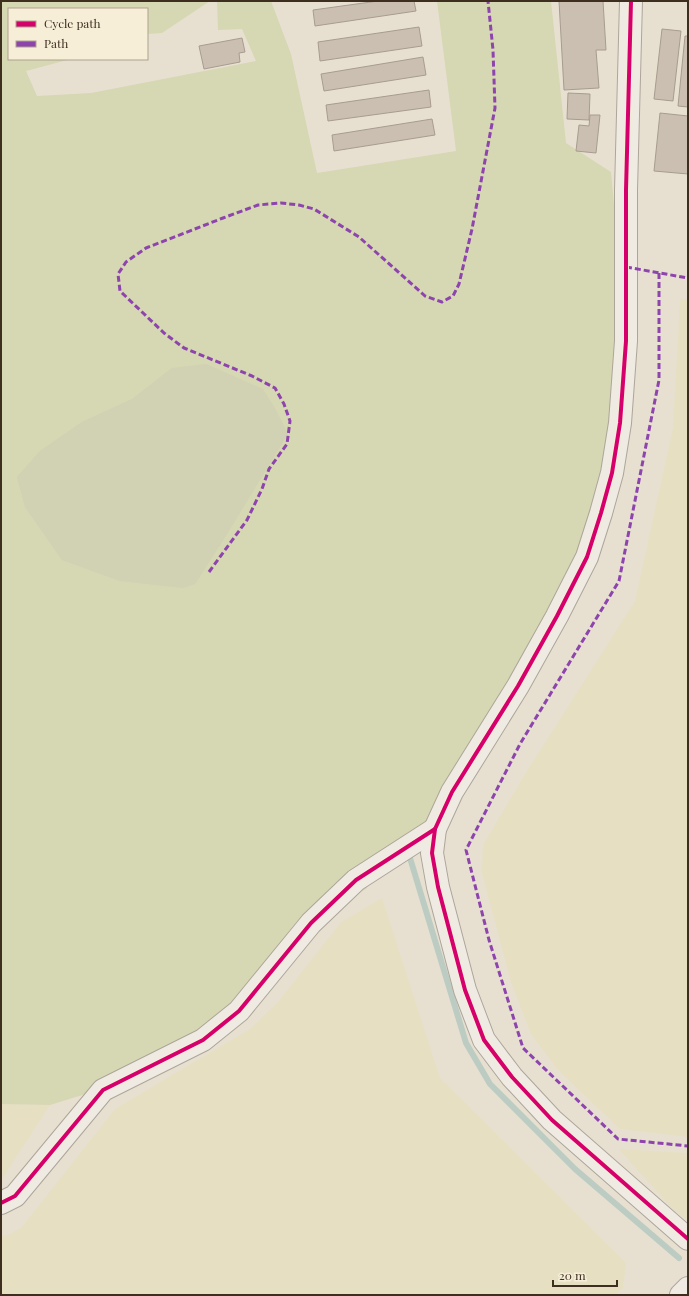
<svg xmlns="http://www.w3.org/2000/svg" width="689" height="1296" font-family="'Playfair Display',serif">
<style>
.farmland{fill:#e6dfc2}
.green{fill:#d6d7b3}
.cemetery{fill:#d1d1b3}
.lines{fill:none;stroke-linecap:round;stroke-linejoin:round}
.stream{stroke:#bcccc2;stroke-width:6}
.building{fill:#cbbfb2;stroke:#a89c90}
.minor-casing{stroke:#ada599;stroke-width:24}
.minor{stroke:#efebe3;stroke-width:22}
.quiet{stroke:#8e44ad;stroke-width:3;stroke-dasharray:6 3;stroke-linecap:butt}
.cycleway-casing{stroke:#f7eed8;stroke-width:6}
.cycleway{stroke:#d6006c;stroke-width:4}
</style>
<rect width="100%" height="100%" fill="#e7e0d1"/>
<g class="farmland">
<polygon points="680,299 688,300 688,1137 620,1129 558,1070 531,1034 511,982 482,873 483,845 525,774 635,601 673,428"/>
<polygon points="382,898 440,1078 626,1263 623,1288 615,1295 1,1295 1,1236 8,1235 21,1228 115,1109 250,1029 278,1002 341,922"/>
<polygon points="1,1104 50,1105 1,1180"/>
<polygon points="619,1149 688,1153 688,1221 672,1208"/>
</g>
<polygon class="green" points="1,1 210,1 162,33 147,34 147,9 9,9 9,59 71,59 26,71 37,96 91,93 256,61 242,29 218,30 217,1 271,1 291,54 317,173 456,151 437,1 551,1 566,143 611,172 617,239 613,397 594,509 516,710 468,744 442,840 391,844 366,889 296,922 226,1012 176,1066 50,1105 1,1104"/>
<polygon class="cemetery" points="206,364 263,389 276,410 288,434 224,539 195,584 183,588 120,581 62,560 25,507 17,477 40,451 82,422 132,399 172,368"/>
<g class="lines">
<polyline class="stream" points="410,858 466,1043 490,1084 575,1169 679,1258"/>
</g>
<g class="building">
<polygon points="378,1 414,1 416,11 315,26 313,10"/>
<polygon points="559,1 603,1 606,50 596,50 599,88 564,90"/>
<polygon points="419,27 422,46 320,61 318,42"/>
<polygon points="662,29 681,31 673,101 654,99"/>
<polygon points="685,36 688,36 688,107 678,106"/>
<polygon points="242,38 245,52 239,53 240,62 204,69 199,46"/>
<polygon points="423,57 426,75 324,91 321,74"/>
<polygon points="429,90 431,107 328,121 326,105"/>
<polygon points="568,93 590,94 589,120 567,119"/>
<polygon points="660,113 688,116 688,174 654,171"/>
<polygon points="590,115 600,115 596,153 576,151 579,125 589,126"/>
<polygon points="432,119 435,135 334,151 332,135"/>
</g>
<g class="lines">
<g class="minor-casing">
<g id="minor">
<polyline points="631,1 626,190 626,341 620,423 612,473 601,513 587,557 557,616 518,686 452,792 435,829 432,853 438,887 465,990 484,1040 512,1077 552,1120 688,1239"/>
<polyline points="1,1203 15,1196 103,1090 203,1040 239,1011 311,923 356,880 435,829"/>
<polyline points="681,1295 688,1288"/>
</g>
</g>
<use href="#minor" class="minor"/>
<g class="quiet">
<polyline points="626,267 688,278"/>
<polyline points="659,273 659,380 619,581 520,744 466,850 489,940 523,1048 618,1139 688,1146"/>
<polyline points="209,572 247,520 262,489 269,469 287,444 290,421 284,404 275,388 252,376 184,348 164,333 120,291 118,274 126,262 146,248 223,218 258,205 281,203 299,205 314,209 359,237 425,296 442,302 453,296 459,284 472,229 495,108 493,50 488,1"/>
</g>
<g class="cycleway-casing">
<g id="cycleway">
<polyline points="631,1 626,190 626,341 620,423 612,473 601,513 587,557 557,616 518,686 452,792 435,829 432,853 438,887 465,990 484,1040 512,1077 552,1120 688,1239"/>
<polyline points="1,1203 15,1196 103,1090 203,1040 239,1011 311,923 356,880 435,829"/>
</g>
</g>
<use href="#cycleway" class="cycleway"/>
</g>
<rect width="689" height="1296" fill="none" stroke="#3d2e20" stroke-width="4"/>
<rect x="8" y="8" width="140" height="52" fill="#f7eed8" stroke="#ada18e"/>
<rect x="16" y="21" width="20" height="6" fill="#d6006c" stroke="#ada18e"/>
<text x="44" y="28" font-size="12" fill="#3d2e20">Cycle path</text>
<rect x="16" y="41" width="20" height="6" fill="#8e44ad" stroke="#ada18e"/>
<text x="44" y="48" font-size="12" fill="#3d2e20">Path</text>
<path d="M553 1280v6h64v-6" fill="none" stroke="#3d2e20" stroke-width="2"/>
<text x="559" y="1280" font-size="12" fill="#3d2e20" stroke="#f7eed8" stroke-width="3" paint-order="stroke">20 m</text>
</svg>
